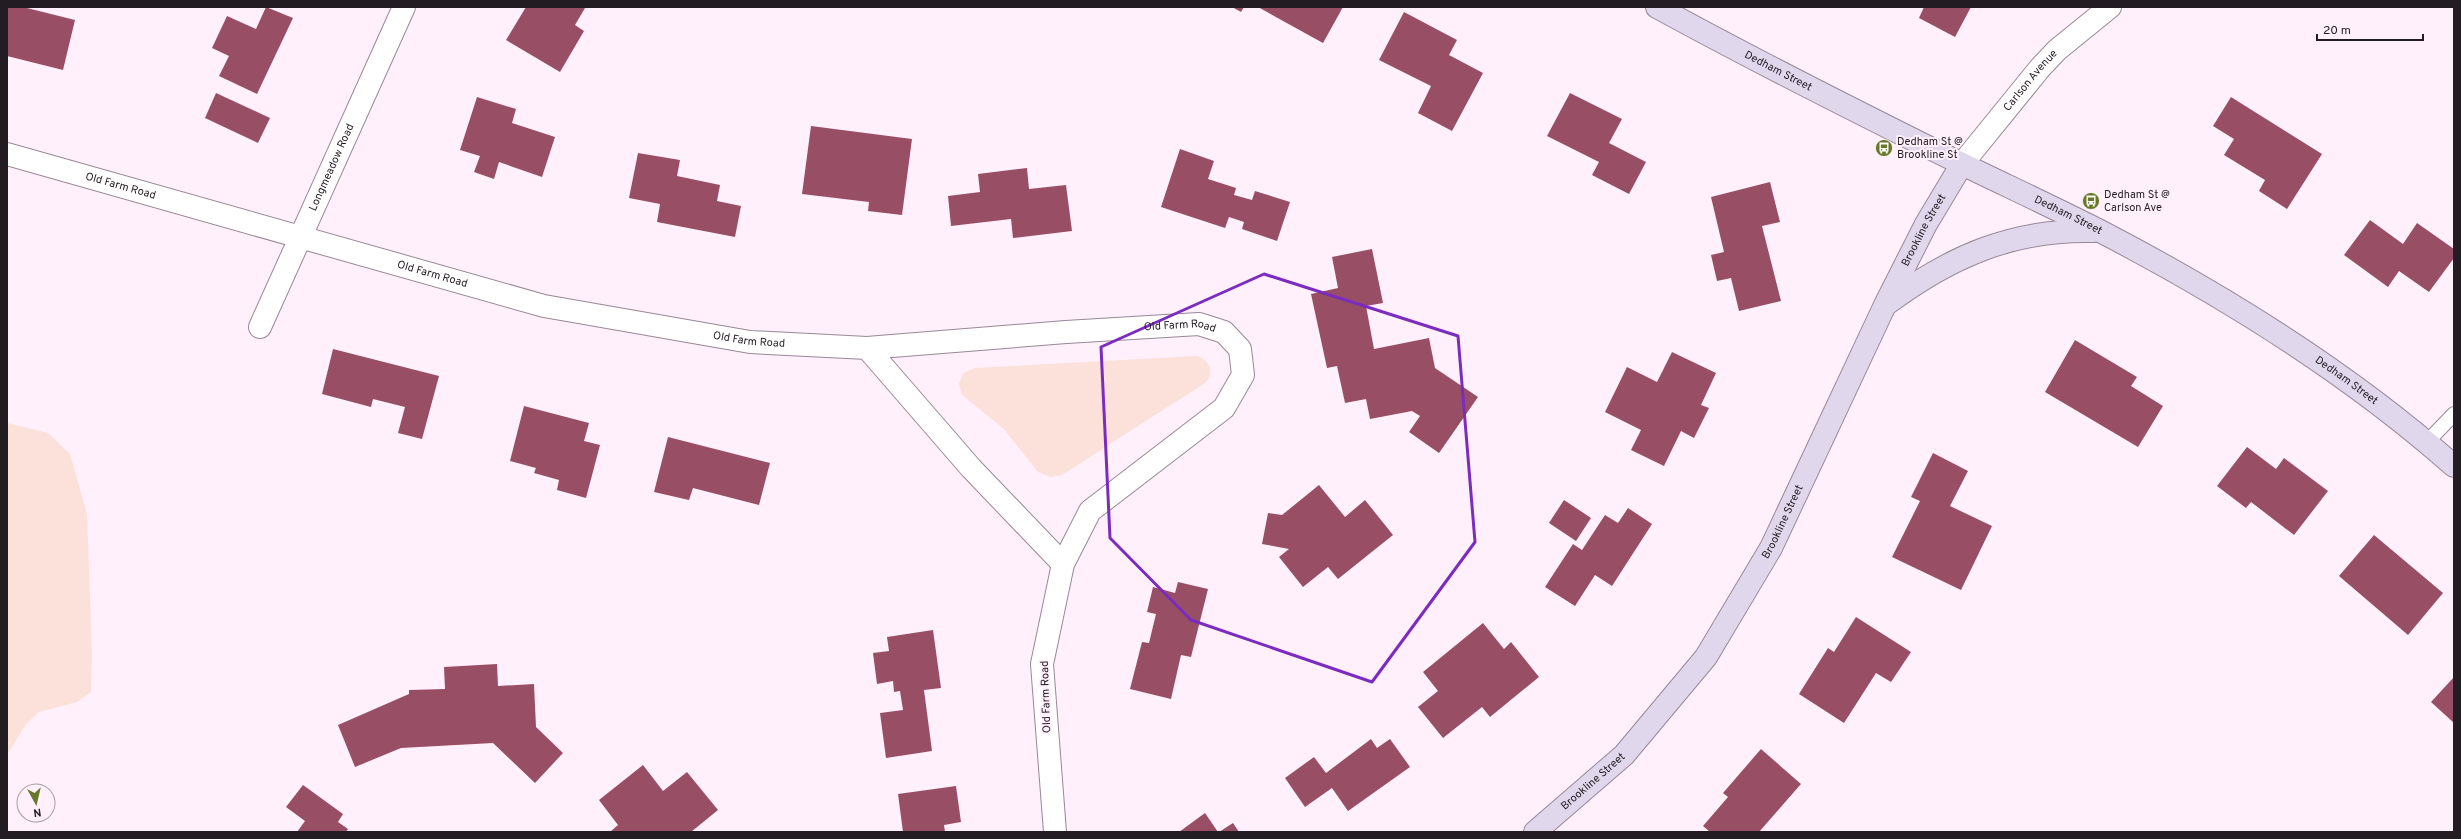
<svg xmlns="http://www.w3.org/2000/svg" width="2461" height="839" font-family="Overpass,sans-serif">
<style>
.green{fill:#fce0da}
.building{fill:#984f65}
.lines{fill:none;stroke-linecap:round;stroke-linejoin:round}
.lane-casing{stroke:#998896;stroke-width:16}
.street-casing{stroke:#998896;stroke-width:24}
.secondary-casing{stroke:#998896;stroke-width:24}
.lane{stroke:#fff;stroke-width:14}
.street{stroke:#fff;stroke-width:22}
.secondary{stroke:#e0d7ed;stroke-width:22}
.marked{fill:none;stroke:#7b2cbf;stroke-width:3;stroke-linejoin:round}
.labels{text-anchor:middle;dominant-baseline:central;stroke-width:4;stroke-linejoin:round;paint-order:stroke}
.street-label{font-size:11px;fill:#231c22;stroke:#fff0fc}
.poi-label{font-size:11px;fill:#231c22;stroke:#fff0fc;text-anchor:start}
</style>
<rect width="100%" height="100%" fill="#fff0fc"/>
<g class="green">
<path d="M1197,356C1210,360 1215,373 1205,383L1062,475L1050,477L1038,472L1004,429L962,395L959,384L963,373L975,368Z"/>
<polygon points="7,423 48,433 70,454 87,514 92,654 91,692 77,702 39,712 26,724 7,755"/>
</g>
<g class="building">
<polygon points="7,7 23,7 75,20 63,70 7,56"/>
<polygon points="266,7 293,18 257,94 219,76 229,56 212,48 227,16 256,29"/>
<polygon points="526,7 585,8 575,25 584,31 560,72 506,40"/>
<polygon points="1232,7 1244,7 1241,12"/>
<polygon points="1258,7 1343,7 1323,43"/>
<polygon points="1924,7 1971,7 1955,37 1919,18"/>
<polygon points="1404,12 1457,40 1449,55 1483,73 1452,131 1418,113 1431,86 1379,60"/>
<polygon points="216,93 270,118 258,143 205,118"/>
<polygon points="1570,93 1622,119 1609,143 1646,162 1629,194 1592,175 1599,162 1547,136"/>
<polygon points="477,97 516,109 512,123 555,137 542,177 499,162 494,179 474,172 480,156 460,150"/>
<polygon points="2231,97 2322,154 2287,209 2259,191 2265,180 2224,155 2234,139 2213,126"/>
<polygon points="811,126 912,139 902,215 868,211 869,202 802,194"/>
<polygon points="1180,149 1214,161 1208,179 1236,188 1234,195 1252,200 1255,191 1290,202 1277,241 1242,229 1244,222 1229,217 1225,228 1161,207"/>
<polygon points="638,153 680,160 677,176 720,185 717,201 741,206 735,237 657,222 660,204 629,198"/>
<polygon points="1027,168 1029,189 1066,185 1072,231 1013,238 1011,219 951,226 948,196 980,192 978,174"/>
<polygon points="1770,182 1780,222 1762,226 1781,301 1739,311 1731,278 1717,281 1711,255 1724,252 1711,197"/>
<polygon points="2370,220 2403,244 2417,223 2454,249 2454,258 2429,292 2399,271 2388,287 2344,255"/>
<polygon points="1372,249 1383,303 1366,306 1374,349 1429,338 1435,368 1478,397 1439,453 1409,432 1420,416 1412,411 1370,419 1366,399 1345,403 1337,366 1327,368 1311,294 1338,288 1332,257"/>
<polygon points="2075,340 2137,377 2131,386 2163,406 2138,447 2045,392"/>
<polygon points="333,349 439,376 422,439 398,433 405,407 373,399 371,407 322,394"/>
<polygon points="1672,352 1716,373 1701,405 1709,408 1694,438 1681,431 1664,466 1631,450 1641,430 1605,412 1627,367 1657,382"/>
<polygon points="524,406 589,423 584,441 600,445 586,498 557,490 559,480 534,473 536,468 510,461"/>
<polygon points="668,437 770,463 759,505 693,488 689,500 654,492"/>
<polygon points="2247,447 2276,469 2284,458 2328,491 2294,535 2251,502 2246,508 2217,486"/>
<polygon points="1933,453 1968,471 1950,506 1992,526 1961,590 1892,557 1920,501 1911,497"/>
<polygon points="1319,485 1345,517 1365,500 1393,535 1338,579 1328,567 1303,587 1279,557 1289,549 1262,544 1268,513 1282,515"/>
<polygon points="1564,500 1591,518 1576,541 1549,523"/>
<polygon points="1628,508 1652,524 1612,586 1595,575 1575,606 1545,587 1573,544 1582,550 1605,515 1618,523"/>
<polygon points="2374,535 2443,593 2408,635 2339,576"/>
<polygon points="1178,582 1208,589 1191,657 1181,655 1171,699 1130,689 1142,642 1149,643 1156,614 1147,612 1153,587 1175,593"/>
<polygon points="1856,617 1911,652 1891,682 1876,673 1844,723 1799,694 1828,648 1834,652"/>
<polygon points="1483,623 1504,649 1511,642 1539,677 1490,717 1482,707 1443,738 1418,707 1438,691 1423,672"/>
<polygon points="933,630 941,688 924,690 932,751 886,758 880,713 903,710 900,691 894,692 893,681 877,684 873,653 889,651 887,637"/>
<polygon points="497,664 498,686 534,684 536,727 563,753 535,783 493,743 401,748 355,767 338,725 409,694 409,690 445,689 444,667"/>
<polygon points="2454,677 2454,723 2431,702"/>
<polygon points="1371,739 1377,748 1390,739 1410,767 1348,811 1332,788 1305,807 1285,778 1314,757 1326,773"/>
<polygon points="1761,749 1801,784 1759,832 1710,832 1703,826 1728,797 1723,793"/>
<polygon points="643,765 663,791 687,772 718,810 691,832 610,832 618,825 599,800"/>
<polygon points="303,785 343,814 338,822 348,829 346,832 297,832 305,821 286,807"/>
<polygon points="956,786 961,822 944,825 945,832 903,832 898,794"/>
<polygon points="1205,813 1218,832 1179,832"/>
<polygon points="1233,823 1239,832 1219,832"/>
</g>
<g class="lines">
<g class="lane-casing">
<polyline id="lane" points="2427,442 2454,414"/>
</g>
<g class="street-casing">
<g id="street">
<path id="s1" d="M7,154L544,306L750,342L867,348L971,468L1063,564L1042,664L1055,832"/>
<path id="s2" d="M1962,164L2040,68L2057,50L2110,7"/>
<path id="s3" d="M260,327L404,7"/>
<path id="s4" d="M867,348L1066,332L1199,324L1224,332L1240,349L1243,375L1224,408L1090,511L1063,564"/>
</g>
</g>
<g class="secondary-casing">
<g id="secondary">
<path id="s5" d="M1657,7C1756,61 1857,112 1958,162C2005,185 2053,207 2100,231C2225,296 2348,372 2454,466"/>
<path d="M1888,303C1951,256 2014,229 2094,231"/>
<path id="s6" d="M1535,832L1624,755L1706,657L1771,548L1885,305L1926,224L1962,164"/>
</g>
</g>
<use href="#lane" class="lane"/>
<use href="#street" class="street"/>
<use href="#secondary" class="secondary"/>
</g>
<path class="marked" d="M1264,274L1458,336L1475,542L1372,682L1191,620L1110,538L1101,347Z"/>
<defs>
<g id="bus-disc" transform="scale(0.9)"><circle r="9.5" fill="#677928" stroke="#fff0fc"/><path d="M-5-6H5V4H4V6H2V4H-2V6H-4V4H-5ZM-3.5-4V0h7V-4ZM-3.5 1.2v1.5H-2V1.2ZM2 1.2v1.5H3.5V1.2Z" fill="#fff"/></g>
</defs>
<g fill-rule="evenodd">
<use href="#bus-disc" x="1884" y="148"/>
<use href="#bus-disc" x="2091" y="201"/>
</g>
<g class="labels">
<g class="street-label">
<text stroke="none"><textPath href="#s5" startOffset="137">Dedham Street</textPath></text>
<text stroke="none"><textPath href="#s2" startOffset="108">Carlson Avenue</textPath></text>
<text stroke="none"><textPath href="#s3" startOffset="175">Longmeadow Road</textPath></text>
<text stroke="none"><textPath href="#s1" startOffset="118">Old Farm Road</textPath></text>
<text stroke="none"><textPath href="#s5" startOffset="461">Dedham Street</textPath></text>
<text stroke="none"><textPath href="#s6" startOffset="725">Brookline Street</textPath></text>
<text stroke="none"><textPath href="#s1" startOffset="442">Old Farm Road</textPath></text>
<text stroke="none"><textPath href="#s4" startOffset="314">Old Farm Road</textPath></text>
<text stroke="none"><textPath href="#s1" startOffset="766">Old Farm Road</textPath></text>
<text stroke="none"><textPath href="#s5" startOffset="785">Dedham Street</textPath></text>
<text stroke="none"><textPath href="#s6" startOffset="401">Brookline Street</textPath></text>
<text transform="translate(1046 697) rotate(-92)">Old Farm Road</text>
<text stroke="none"><textPath href="#s6" startOffset="77">Brookline Street</textPath></text>
</g>
<g class="poi-label">
<text x="1897" y="142">Dedham St @<tspan x="1897" dy="13">Brookline St</tspan></text>
<text x="2104" y="195">Dedham St @<tspan x="2104" dy="13">Carlson Ave</tspan></text>
</g>
</g>
<rect width="2461" height="839" fill="none" stroke="#231c22" stroke-width="16"/>
<g transform="translate(36 803) rotate(172)"><circle r="19" fill="#fff0fc" stroke="#a79ba5"/>
<path d="M0-3L7 15L0 10L-7 15Z" fill="#677928"/>
<text y="-6" font-size="11" font-weight="bold" text-anchor="middle" fill="#231c22">N</text>
</g>
<path d="M2317 34v6h106v-6" fill="none" stroke="#231c22" stroke-width="2"/>
<text x="2323" y="34" font-size="12" fill="#231c22" stroke="#fff0fc" stroke-width="3" paint-order="stroke">20 m</text>
</svg>
